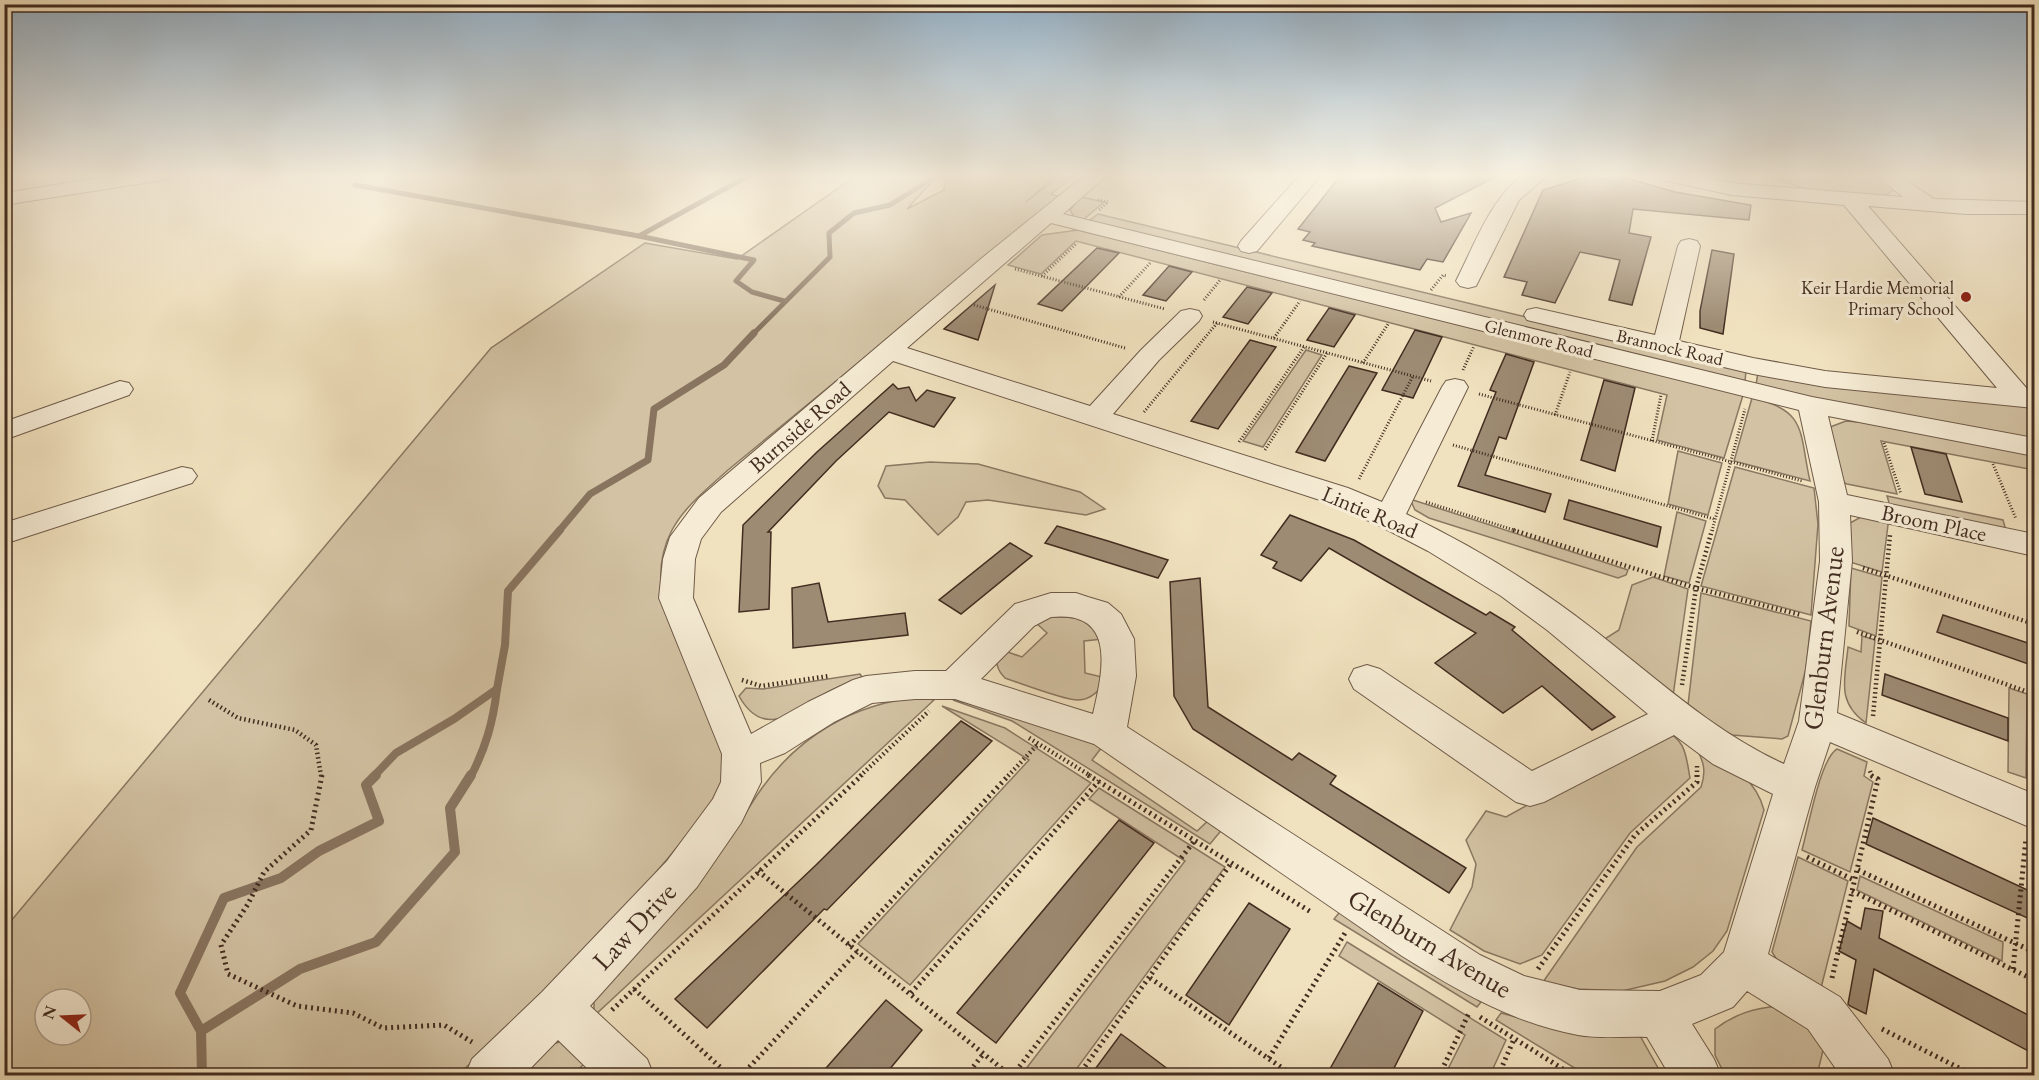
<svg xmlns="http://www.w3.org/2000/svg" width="2039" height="1080" font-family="'EB Garamond',serif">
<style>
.green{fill:#d3c3a4;stroke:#8a7862;stroke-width:1.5;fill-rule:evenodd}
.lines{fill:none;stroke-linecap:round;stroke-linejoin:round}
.stream-far3{stroke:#88745f;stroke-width:5}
.stream-far2{stroke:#88745f;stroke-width:7}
.stream-far1{stroke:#88745f;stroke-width:8}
.stream{stroke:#88745f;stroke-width:10}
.building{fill:#9d8b73;stroke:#422c20;stroke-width:1.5}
.minor-casing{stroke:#6e5a48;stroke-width:2}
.path-far2{stroke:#422c20;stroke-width:3;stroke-dasharray:1 2;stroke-linecap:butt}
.path-far1{stroke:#422c20;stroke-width:4.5;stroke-dasharray:1.5 3;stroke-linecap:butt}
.path{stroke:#422c20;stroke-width:5;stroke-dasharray:2 4;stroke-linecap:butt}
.minor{fill:#f6ecd5;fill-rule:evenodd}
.poi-dot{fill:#8f2418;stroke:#f6ecd5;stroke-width:2}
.labels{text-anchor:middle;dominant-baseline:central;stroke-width:6;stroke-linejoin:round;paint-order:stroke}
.far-poi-label{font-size:18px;fill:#422c20;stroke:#f6ecd5;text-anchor:end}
.far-street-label{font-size:18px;fill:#422c20;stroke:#f6ecd5}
.street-label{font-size:22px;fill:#422c20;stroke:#f6ecd5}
.near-street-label{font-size:27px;fill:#422c20;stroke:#f6ecd5}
</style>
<rect width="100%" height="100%" fill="#f1e2bf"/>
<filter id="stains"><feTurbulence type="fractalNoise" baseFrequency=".00333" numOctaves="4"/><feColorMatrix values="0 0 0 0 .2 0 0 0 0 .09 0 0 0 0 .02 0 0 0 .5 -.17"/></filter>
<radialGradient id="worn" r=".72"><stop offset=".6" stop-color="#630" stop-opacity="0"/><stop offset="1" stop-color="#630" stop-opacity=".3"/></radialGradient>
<g class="green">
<path d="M857,175H938L907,209L944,190L945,175H1057L1026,202L1061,175H1075L1051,194L1060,197L728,470C708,488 685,506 672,530C642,587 678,644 703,696C713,718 725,745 724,770C722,796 685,837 669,857C604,935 532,1006 458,1075L5,1076V928L491,348L645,243L737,259ZM45,999H81V1035H45Z"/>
<polygon points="1781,175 1879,175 1898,188 1882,197 1815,192 1782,181"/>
<polygon points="1081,197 1104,202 1083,220 1074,217 1070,210"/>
<polygon points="1098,214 1746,370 1745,382 1089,221"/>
<polygon points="1078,230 1743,395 1724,458 1657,440 1667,395 1076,241 1041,274 1008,265 1042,235"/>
<polygon points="1306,350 1322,355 1263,447 1243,441"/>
<polygon points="1758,372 1893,393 2034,405 2034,440 1810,398 1756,385"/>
<path d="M1752,398C1808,410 1799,433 1810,481L1734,461Z"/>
<polygon points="1846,421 1870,423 2034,455 2034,470 1881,441 1897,494 1847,484 1842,482 1830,427"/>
<polygon points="1678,451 1722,463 1708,515 1668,504"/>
<polygon points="930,462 978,464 1080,492 1105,509 1086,515 988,500 966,502 958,517 938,535 905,500 885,498 878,486 886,466"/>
<polygon points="1735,467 1814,488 1818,524 1811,615 1701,586"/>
<polygon points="1887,496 2003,520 2005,527 1998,530 1891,509"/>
<polygon points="1410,499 1628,570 1626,575 1618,578 1429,518 1415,510"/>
<polygon points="1677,512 1706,521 1689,583 1664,576"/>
<polygon points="1861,517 1887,520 1888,525 1882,572 1850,562 1850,523"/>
<polygon points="1851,568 1882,577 1876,636 1849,626"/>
<polygon points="1653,577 1688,589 1673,696 1603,640 1619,630 1632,585"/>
<polygon points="1701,593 1811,621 1806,669 1788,736 1782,739 1732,735 1721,731 1688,705"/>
<path d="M1044,617H1085L1104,639L1084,641L1085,673L1106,678C1102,689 1091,700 1078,700C1064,700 1020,683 1005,678C997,670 993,659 1002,650L1022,657L1047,633L1035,622Z"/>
<path d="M1862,636L1875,640L1866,723C1836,702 1845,679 1848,647L1861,652Z"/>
<path d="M860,674L862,677C851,682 839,686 828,692C796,711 764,741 739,696L746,688L763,689Z"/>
<polygon points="2009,688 2027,694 2026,778 2008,772"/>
<path d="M919,697L934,700L594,1016V1000C633,955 673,910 711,864C731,841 744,813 762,788C800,735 854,704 919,697Z"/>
<polygon points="953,700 970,703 1083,739 1102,747 1092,760 1197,831 1212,817 1224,827 1210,844 1012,721"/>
<polygon points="942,706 1005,728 1091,783 910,985 858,944 1029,760"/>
<path d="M1662,730C1686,738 1686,756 1690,778L1630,833L1542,955L1520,964L1484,951L1450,930L1472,887L1476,864L1466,840L1486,811L1506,817Z"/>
<path d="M1695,746C1725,764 1754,773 1764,810L1727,931L1713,951L1693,967L1665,981L1622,991L1578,989L1543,982L1637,847L1701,787C1707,770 1703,760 1695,746Z"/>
<path d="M1837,749L1867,762L1864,776L1873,782L1850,872L1802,850C1808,829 1820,759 1837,749Z"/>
<polygon points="1099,788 1225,867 1072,1075 1024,1075 1022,1074 1185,861 1089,799"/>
<polygon points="1798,857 1848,881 1820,992 1779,963 1772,952"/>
<polygon points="1860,876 2003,942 2002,961 1857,890"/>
<polygon points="1343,908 1481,1002 1477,1007 1334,919"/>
<polygon points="1347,942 1506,1040 1490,1075 1445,1075 1465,1035 1339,956"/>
<path d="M1779,1006L1826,1038L1817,1075H1725L1715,1055V1029C1735,1014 1754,1008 1779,1006Z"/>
<polygon points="1501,1013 1572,1032 1639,1034 1662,1075 1586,1075 1496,1020"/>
<path d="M569,1040L588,1060L573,1075L513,1076C531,1059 544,1043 569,1040Z"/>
</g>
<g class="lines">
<g class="stream-far3">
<polyline points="355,185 639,236 754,260 736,281 752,292 784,301"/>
<polyline points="639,236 750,175"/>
<polyline points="753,334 830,257 829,233 854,213 890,205 938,175"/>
</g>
<polyline class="stream-far2" points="559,531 590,494 648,460 654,409 724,365 754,333"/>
<g class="stream-far1">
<polyline points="374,776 396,753 454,719 497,689 505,645 508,591 560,530"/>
<path d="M471,776C486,747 493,722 497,689"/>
</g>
<g class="stream">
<polyline points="201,1031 300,969 376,942 455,852 450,808 471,775"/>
<polyline points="202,1076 201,1031 180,993 224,898 281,878 319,851 379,821 366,785 376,775"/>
</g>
</g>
<g class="building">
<polygon points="1341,175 1499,175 1435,208 1441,222 1471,213 1443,262 1427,259 1420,270 1312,246 1315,243 1303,240 1310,232 1298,229"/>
<polygon points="1592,175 1605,180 1615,175 1675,192 1751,205 1749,220 1633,209 1629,233 1651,237 1632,305 1609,300 1620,260 1580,252 1555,303 1522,295 1527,282 1504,277 1543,190"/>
<polygon points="1097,248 1119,253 1062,311 1038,304"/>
<polygon points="1712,250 1734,254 1723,334 1700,328 1700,311"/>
<polygon points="1169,266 1192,272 1166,301 1143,295"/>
<polygon points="995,285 978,340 944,329"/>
<polygon points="1247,287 1272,293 1248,324 1223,317"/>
<polygon points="1329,308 1355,315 1334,347 1307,340"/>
<polygon points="1415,330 1442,337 1413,398 1382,390"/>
<polygon points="1250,340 1276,347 1218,429 1191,421"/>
<polygon points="1506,354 1534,362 1506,439 1499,437 1485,475 1551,494 1545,512 1458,486 1496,392 1490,390"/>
<polygon points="1349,366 1377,373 1325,461 1296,452"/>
<polygon points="1604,380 1635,388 1615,471 1581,460"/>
<polygon points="893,384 898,389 909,387 916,401 927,390 955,398 934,427 889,412 836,461 768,532 771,532 769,609 739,612 743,525 817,452"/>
<polygon points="1911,447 1946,454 1962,502 1925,494"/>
<polygon points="1569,500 1661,527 1657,547 1564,519"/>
<polygon points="1290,515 1354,540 1486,615 1490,612 1515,627 1512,630 1615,717 1592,730 1542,686 1503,713 1435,663 1476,633 1329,548 1301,581 1273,568 1277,562 1261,555"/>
<polygon points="1057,526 1108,541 1168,560 1158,578 1045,543"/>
<polygon points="1010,543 1032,556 961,614 939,600"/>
<polygon points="1200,578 1208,707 1292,760 1299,753 1336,776 1330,784 1466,868 1449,893 1193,729 1174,696 1170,582"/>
<polygon points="819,583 828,622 905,613 908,635 793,648 792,588"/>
<polygon points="1943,615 2034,645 2034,666 1937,632"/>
<polygon points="1885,674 2008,718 2008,741 1882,695"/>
<polygon points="961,721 992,741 827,910 824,909 707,1028 675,999 816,865"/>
<polygon points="1873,818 2034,893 2034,921 1866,844"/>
<polygon points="1119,820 1154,843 996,1043 957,1013"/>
<polygon points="1249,903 1290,929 1229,1025 1186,995"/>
<polygon points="1865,908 1883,911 1879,938 2034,1018 2034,1054 1874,969 1866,1014 1850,1006 1848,1004 1856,960 1839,951 1847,921 1861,929"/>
<polygon points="1378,983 1423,1011 1390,1076 1326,1076"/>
<polygon points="886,1000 922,1030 884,1076 819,1076"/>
<polygon points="1121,1034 1132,1042 1177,1076 1090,1076"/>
</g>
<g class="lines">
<g class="minor-casing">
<g id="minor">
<polygon points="118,175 167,175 164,179 157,181 4,205 4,193"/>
<path d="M1085,175H1107L1063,214L1812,397L2034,438V456L1828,416L1847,495L2034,534V556L1850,515L1852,561L1837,713L2034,794V829L1830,742L1815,787L1768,954L1840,997L1888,1059L1895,1076H1841L1808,1029L1747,991L1733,1007L1692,1024L1714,1059L1721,1076H1670L1647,1037C1625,1036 1600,1039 1578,1035C1513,1023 1458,991 1402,956L1094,744L955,699H915L872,703L834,722L785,753L760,763L761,782L741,823L697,887L590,1006L647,1059L654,1076H595L558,1040L523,1076H465L472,1059L542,992L667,861L713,799L721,782L722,754L659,598L663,559L670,537L699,498L982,258ZM1051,223L1799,410L1819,502L1820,561L1799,721L1784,764C1712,731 1655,677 1593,629C1535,584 1473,546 1406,514L1468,387L1464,381L1455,379L1446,381L1442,387L1382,502L1348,488L1113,414L1159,360L1199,321L1202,316L1199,311L1190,309L1181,311L1141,350L1090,406L907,348ZM893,361L1326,502L1378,525L1428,551L1501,596L1547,630L1648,714L1532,771L1380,669L1367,665L1354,669L1349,679L1354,689L1516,802L1530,806L1544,802L1674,735L1713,764L1773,794L1724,952L1701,975L1660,991L1580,990L1524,976L1480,955L1127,727L1136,676L1134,639L1121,614L1108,603L1088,597L1076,593H1051L1015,604L946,671H915L866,676L853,680L808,702L751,734L693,598L695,559L701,539L721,512ZM1051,617C1117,610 1103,671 1093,714L981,679L1034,626Z"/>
<polygon points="1300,175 1321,175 1257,251 1249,253 1241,251 1238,246 1241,241"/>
<path d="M1524,175H1548L1519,200L1476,286L1468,288L1460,286L1456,281C1473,248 1492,195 1524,175Z"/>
<polygon points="1656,175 1695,175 1732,183 1903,197 1876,175 1899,175 1934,199 2034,202 2034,214 1966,214 1868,206 2029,391 2034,392 2034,408 1825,387 1753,374 1527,320 1524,315 1527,310 1536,308 1655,335 1678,246 1681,241 1689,239 1697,241 1700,246 1679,341 1753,358 1825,371 1997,388 1844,205 1732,195 1659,179"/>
<polygon points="120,381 129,383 133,389 129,395 4,440 4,422"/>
<polygon points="182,467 192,469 197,476 192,483 4,544 4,523"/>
</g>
</g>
<g class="path-far2">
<polyline points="1098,200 1108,202 1099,210"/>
<polyline points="1015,269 1165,309"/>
<polyline points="1042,276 1077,243"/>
<polyline points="1431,290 1443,275 1447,276"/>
<polyline points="1119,297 1151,262"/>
<polyline points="1204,300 1220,280"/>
<polyline points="974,305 1125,348"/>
<polyline points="1213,322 1431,381"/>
<polyline points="1274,338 1300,301"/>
<polyline points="1363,363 1388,324"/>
<polyline points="1463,370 1474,346"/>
<polyline points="1479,394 1802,481"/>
<polyline points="1144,412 1217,323"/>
<polyline points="1555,415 1570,372"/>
<polyline points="1652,441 1661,395"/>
<polyline points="1239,442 1304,347"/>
<polyline points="1884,443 1901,494"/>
<polyline points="1453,445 1714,519"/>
<polyline points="1265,450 1327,353"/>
<polyline points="1993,464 2016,519"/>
<polyline points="1359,479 1413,376"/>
<polyline points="1426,502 1517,531"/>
<polyline points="1712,531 1745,409"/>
</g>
<g class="path-far1">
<polyline points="1513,530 1696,588 1801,615"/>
<polyline points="1863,568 2034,624"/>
<polyline points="1857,632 2034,694"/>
<polyline points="742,680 761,686 829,676"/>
<polyline points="1682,685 1696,588 1712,530"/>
<polyline points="209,700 238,718 295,730 316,745 321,776"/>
<polyline points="1873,716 1890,535"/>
<polyline points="1029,738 1091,776"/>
<polyline points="1697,766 1697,776"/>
<polyline points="1870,771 1872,776"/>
<polyline points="860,776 929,711"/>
<polyline points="1008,776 1038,744"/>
<polyline points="2030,776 2032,693"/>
</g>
<g class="path">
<polyline points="322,775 311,830 264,872 248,904 221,945 228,974 297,1006 353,1013 383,1028 444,1025 472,1042"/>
<polyline points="1088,775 1311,912"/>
<polyline points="2030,780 2030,775"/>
<polyline points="1807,857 1854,880"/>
<polyline points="1858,870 2034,952"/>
<polyline points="758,871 1011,1076"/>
<polyline points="1852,891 2034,980"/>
<polyline points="849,946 1009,775"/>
<polyline points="1538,969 1635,835 1697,782 1697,775"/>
<polyline points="2013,969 2026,838"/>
<polyline points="1150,978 1294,1076"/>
<polyline points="1832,978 1878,779 1870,775"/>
<polyline points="634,989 730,1076"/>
<polyline points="911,993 1099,781"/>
<polyline points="612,1010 862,775"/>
<polyline points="1480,1017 1574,1076"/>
<polyline points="1882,1029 1975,1076"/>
<polyline points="1269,1058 1345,933"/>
<polyline points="741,1076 857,952"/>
<polyline points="966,1076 984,1053"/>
<polyline points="1012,1076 1195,840"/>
<polyline points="1078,1076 1232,862"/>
<polyline points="1439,1076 1470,1011"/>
<polyline points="1498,1076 1514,1039"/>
</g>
<use href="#minor" class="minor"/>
</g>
<linearGradient id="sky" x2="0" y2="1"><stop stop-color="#94aec2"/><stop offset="0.54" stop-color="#f9f2e2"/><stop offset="1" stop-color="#f9f2e2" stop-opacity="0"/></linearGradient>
<rect width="2039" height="326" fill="url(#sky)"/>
<circle class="poi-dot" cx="1966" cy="297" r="6"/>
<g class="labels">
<g class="far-poi-label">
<text x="1954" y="287">Keir Hardie Memorial<tspan x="1954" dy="21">Primary School</tspan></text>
</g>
<g class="far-street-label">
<text transform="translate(1539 338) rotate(14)">Glenmore Road</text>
<text transform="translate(1670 347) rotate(13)">Brannock Road</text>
</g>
<g class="street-label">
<text transform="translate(800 427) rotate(-41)">Burnside Road</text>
<text transform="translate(1370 512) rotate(23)">Lintie Road</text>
<text transform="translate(1934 523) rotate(12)">Broom Place</text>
</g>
<g class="near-street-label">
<text transform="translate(1823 638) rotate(-83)">Glenburn Avenue</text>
<text transform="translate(634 926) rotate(-47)">Law Drive</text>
<text transform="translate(1430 943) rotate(31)">Glenburn Avenue</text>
</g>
</g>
<rect width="2039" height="1080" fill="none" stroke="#f1e2bf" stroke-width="24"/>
<rect x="6" y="6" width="2027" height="1068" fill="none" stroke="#422c20" stroke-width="3"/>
<rect x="12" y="12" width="2015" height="1056" fill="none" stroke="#422c20" stroke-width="1.5"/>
<g transform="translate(63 1017) rotate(288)"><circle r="28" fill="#f6ecd5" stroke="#ae9f8d" stroke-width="1.5"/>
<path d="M0-4.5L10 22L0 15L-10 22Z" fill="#8f2418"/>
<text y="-9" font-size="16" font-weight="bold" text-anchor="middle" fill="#422c20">N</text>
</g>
<rect width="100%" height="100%" filter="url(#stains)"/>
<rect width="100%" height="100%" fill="url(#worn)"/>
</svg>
